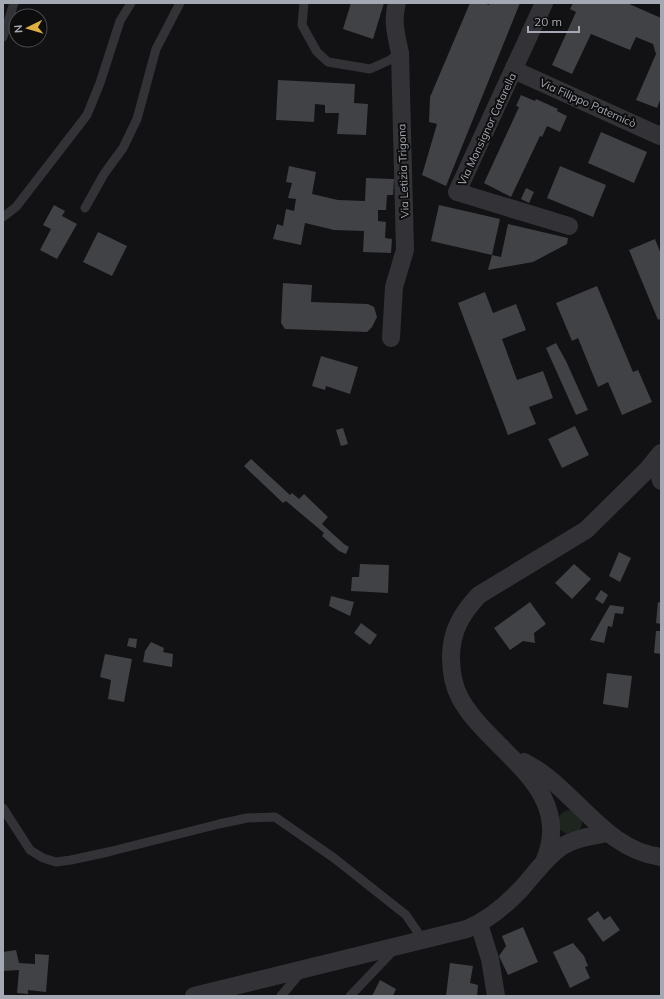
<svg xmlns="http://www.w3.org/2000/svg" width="664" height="999" font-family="Mulish,sans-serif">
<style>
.green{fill:#1e251f}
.building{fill:#414246}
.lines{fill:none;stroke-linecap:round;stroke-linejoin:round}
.path{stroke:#393a3e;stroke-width:2.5;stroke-dasharray:2 3;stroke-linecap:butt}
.service{stroke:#333337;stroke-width:9}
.minor{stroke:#333337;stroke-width:18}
.labels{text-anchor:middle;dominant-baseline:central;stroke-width:4;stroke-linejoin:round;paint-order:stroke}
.street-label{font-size:11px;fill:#a4a8b2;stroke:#0d0d0e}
</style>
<rect width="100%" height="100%" fill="#121113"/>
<circle class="green" cx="570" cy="822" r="12"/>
<g class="building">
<polygon points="351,3 384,3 373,39 343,29"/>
<polygon points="470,3 484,3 489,5 490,3 520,3 446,186 422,175 437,124 429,122 430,97"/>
<polygon points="573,3 627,3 661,18 661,98 657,108 636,100 656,54 653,44 636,37 630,50 591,34 572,74 552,65 576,12 570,9"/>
<polygon points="278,80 355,84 354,103 368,104 366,135 337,134 339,113 325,113 325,105 315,104 314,122 276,120"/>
<polygon points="521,95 535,101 536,99 558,109 557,111 567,116 560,132 547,126 542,137 540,136 511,197 484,183 519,107 516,106"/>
<polygon points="601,132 647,152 634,183 588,163"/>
<polygon points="289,166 316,172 312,194 338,200 365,201 366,178 394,179 393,195 387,195 386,210 378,210 378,221 386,222 385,238 392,239 391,253 363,252 364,231 334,230 305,223 301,245 273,239 277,224 283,226 286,209 294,211 296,199 288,198 292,183 286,182"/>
<polygon points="560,166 606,185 593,217 547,198"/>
<polygon points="526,188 534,192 529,203 521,199"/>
<polygon points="54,205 65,211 62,216 77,224 57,259 40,250 51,229 43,225"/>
<polygon points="439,205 500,219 492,255 501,257 508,224 568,238 567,244 533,262 488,270 492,255 431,241"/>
<polygon points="98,232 127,246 112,276 83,262"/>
<polygon points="655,239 661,254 661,318 658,320 629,250"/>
<polygon points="283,283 312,285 311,302 368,304 374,307 377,317 372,327 367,332 285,329 281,323"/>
<polygon points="597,286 633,372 638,370 652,402 622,415 608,382 598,387 578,338 572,341 556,303"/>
<polygon points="485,292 493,313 516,304 526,330 502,339 517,380 543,371 553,398 529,407 536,424 508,435 458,303"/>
<polygon points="556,343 566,361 588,410 576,415 546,348"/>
<polygon points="321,356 358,367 350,394 326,386 325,390 312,386"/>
<polygon points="575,426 589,455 562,468 548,439"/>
<polygon points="343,428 348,444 341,446 336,430"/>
<polygon points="251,459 290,495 292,493 299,499 304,494 328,517 322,524 344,544 349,547 346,554 339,551 322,536 324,533 286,501 283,503 244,466"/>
<polygon points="619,552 631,558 620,582 609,576"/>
<polygon points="360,564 389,565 388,593 351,591 352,577 359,577"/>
<polygon points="574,564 591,579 572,599 555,583"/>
<polygon points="601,590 608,595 603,604 595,599"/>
<polygon points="331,596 354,602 350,616 329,606"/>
<polygon points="530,602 546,624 534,633 535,643 523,641 510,650 494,628"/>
<polygon points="658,602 661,603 661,624 656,623"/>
<polygon points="610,605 624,607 623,614 615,613 612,627 608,626 604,643 590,640"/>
<polygon points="361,623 377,635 370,645 354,633"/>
<polygon points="656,631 661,631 661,654 654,653"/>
<polygon points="129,638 137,639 136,648 127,646"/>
<polygon points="151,642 164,648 163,652 173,654 172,667 143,662 145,651"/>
<polygon points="105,654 132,659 124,702 108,699 111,680 100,677"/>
<polygon points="607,673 632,676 628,708 603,704"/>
<polygon points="598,911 604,920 610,916 620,930 603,942 587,919"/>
<polygon points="523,927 538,962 508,975 499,956 506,946 502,936"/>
<polygon points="573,943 584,956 588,966 585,967 590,978 570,988 553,952"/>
<polygon points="16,950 19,963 35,964 35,954 49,955 46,992 28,990 28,994 17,993 19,970 3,971 3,952"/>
<polygon points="450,963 473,966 470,983 478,985 477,996 446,996"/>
<polygon points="380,980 396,989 393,996 372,996"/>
</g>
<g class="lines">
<polyline class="path" points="661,172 661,175"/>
<g class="service">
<polyline points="304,3 302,25 317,52 328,62 370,69 390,60 400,53"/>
<polyline points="3,37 14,3"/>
<polyline points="85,208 104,174 123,148 137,119 156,49 180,3"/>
<polyline points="3,217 16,207 87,115 100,83 120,21 131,3"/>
<polyline points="3,808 30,850 43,858 56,862 71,860 108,852 219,824 247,818 275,817 334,858 406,915 423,940"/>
<polyline points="281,996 302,971"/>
<polyline points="350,996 394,950"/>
</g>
<g class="minor">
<polyline points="544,3 457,192 569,226"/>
<polyline points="514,70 660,136 661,134"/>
<path d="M391,338L394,287L405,250L400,53C396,35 392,20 397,3"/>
<polyline points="656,459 661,481"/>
<path d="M524,762C530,766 537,769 542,773C581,801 610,851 661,857"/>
<path d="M544,862C577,787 489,752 460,698C453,685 451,670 451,657C451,631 462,613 479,595L586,530L648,469L661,453"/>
<polyline points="479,924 490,959 496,996"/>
<path d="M194,996L467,929C488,920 505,906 521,889C534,875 545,858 561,847C575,838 592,836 608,833"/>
</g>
</g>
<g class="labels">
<g class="street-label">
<text transform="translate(588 103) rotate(24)">Via Filippo Paternicò</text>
<text transform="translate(487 129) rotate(-65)">Via Monsignor Catarella</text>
<text transform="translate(403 171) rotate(-92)">Via Letizia Trigona</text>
</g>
</g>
<rect width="664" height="999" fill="none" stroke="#a4a8b2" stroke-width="8"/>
<g transform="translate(28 28) rotate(265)"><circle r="19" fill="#0d0d0e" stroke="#494b50"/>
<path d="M0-3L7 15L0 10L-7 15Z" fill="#deae3e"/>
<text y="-6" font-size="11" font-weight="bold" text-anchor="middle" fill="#a4a8b2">N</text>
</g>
<path d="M528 26v6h51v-6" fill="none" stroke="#a4a8b2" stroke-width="2"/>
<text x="534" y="26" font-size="12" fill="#a4a8b2" stroke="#0d0d0e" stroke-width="3" paint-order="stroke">20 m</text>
</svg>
